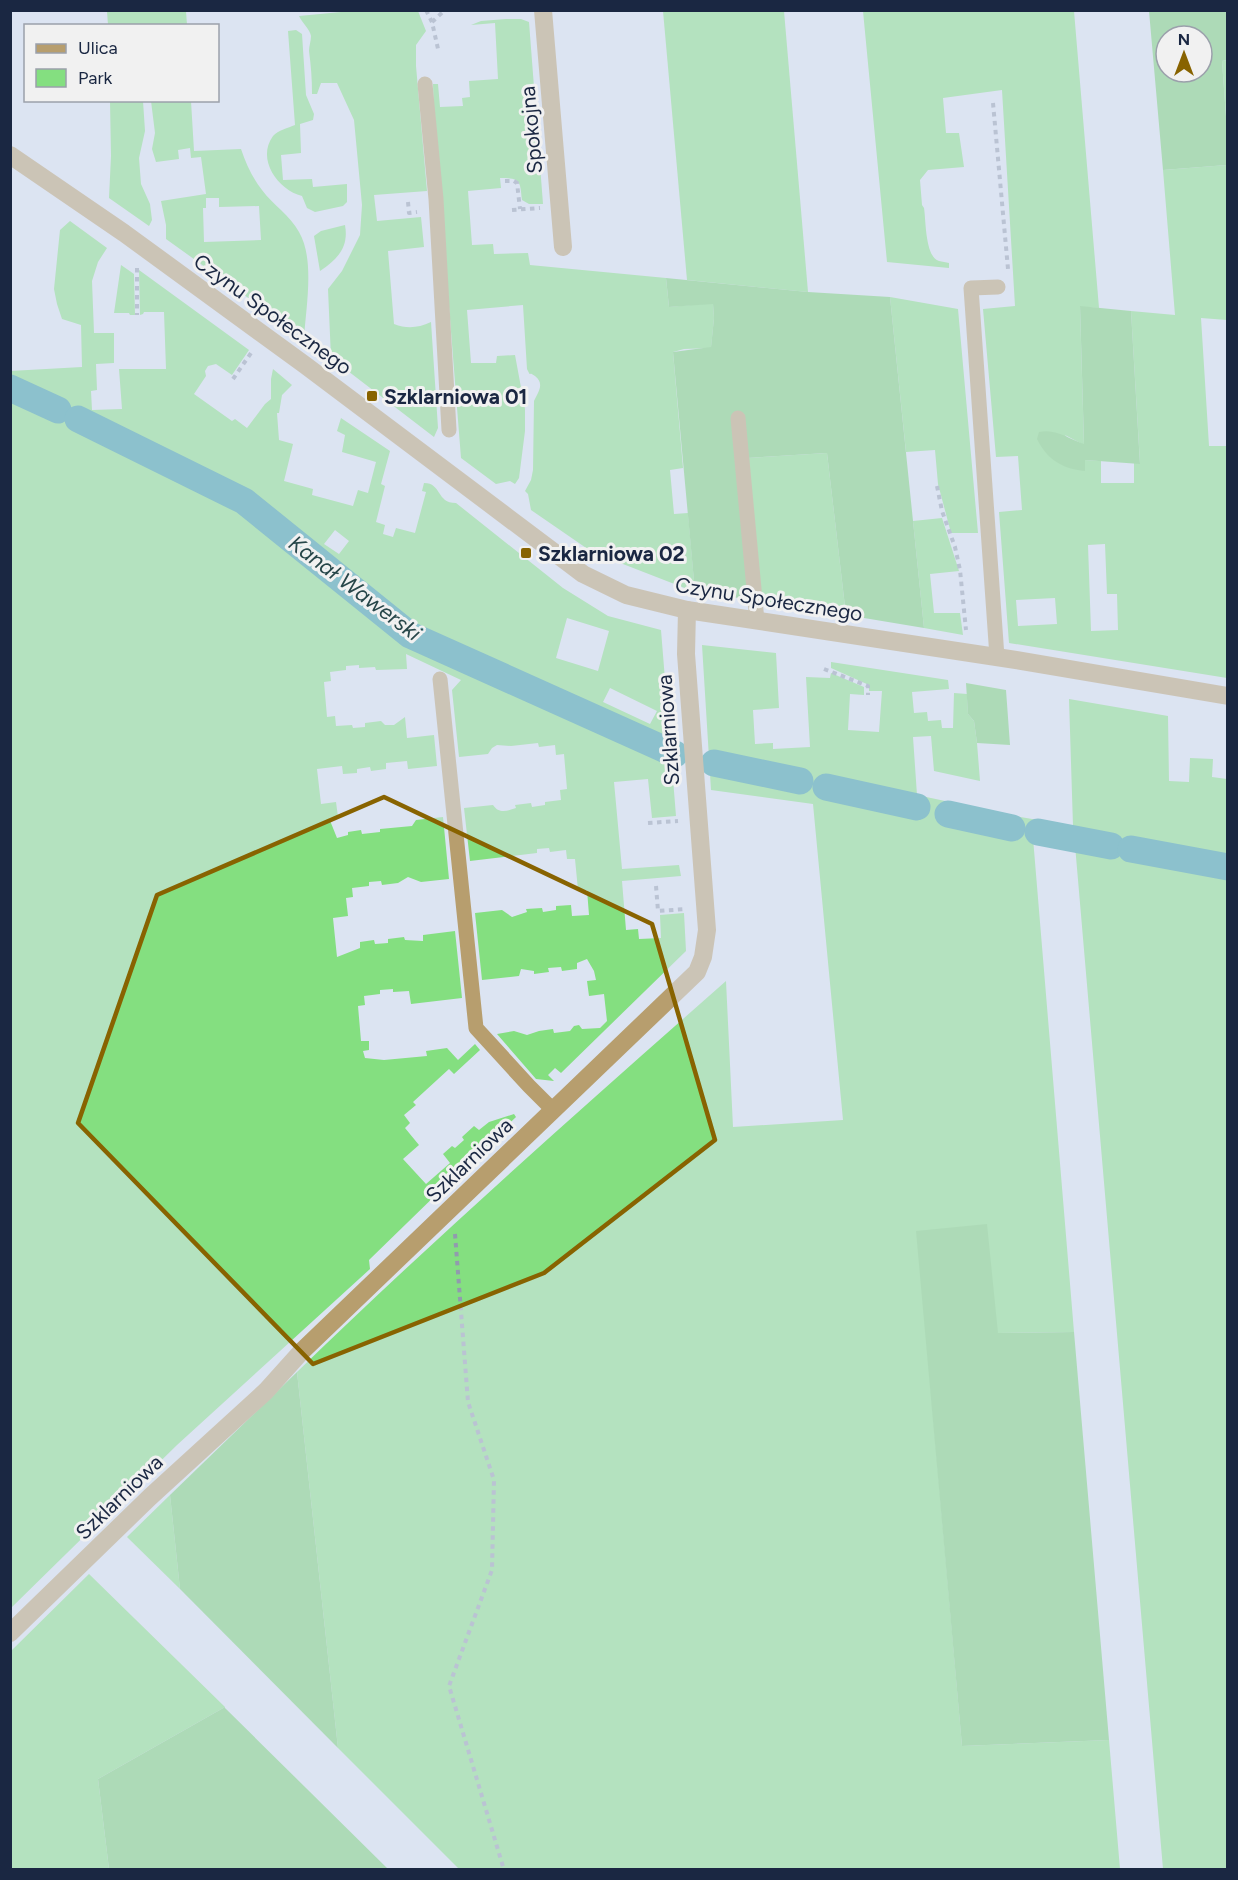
<svg xmlns="http://www.w3.org/2000/svg" width="1238" height="1880" font-family="Figtree,sans-serif">
<style>
.green{fill:#84df80;fill-rule:evenodd}
.forest{fill:#73cf70;fill-rule:evenodd}
.lines{fill:none;stroke-linecap:round;stroke-linejoin:round}
.canal{stroke:#2a979f;stroke-width:27}
.path{stroke:#919bae;stroke-width:4;stroke-dasharray:4.5 4.5;stroke-linecap:butt}
.lane{stroke:#b79e6e;stroke-width:15}
.street{stroke:#b79e6e;stroke-width:18}
.marked{fill:none;stroke:#886300;stroke-width:4.5;stroke-linejoin:round}
.poi-dot{fill:#886300;stroke:#f1f1f1;stroke-width:2}
.labels{text-anchor:middle;dominant-baseline:central;stroke-width:6;stroke-linejoin:round;paint-order:stroke}
.street-label{font-size:21px;fill:#1a2742;stroke:#f1f1f1}
.poi-label{font-size:21px;font-weight:bold;fill:#1a2742;stroke:#f1f1f1;text-anchor:start}
.water-label{font-size:22px;font-style:italic;fill:#28474a;stroke:#f1f1f1}
</style>
<rect width="100%" height="100%" fill="#dce4f2"/>
<g class="green">
<path d="M362,10L418,11L426,31L416,45V66L427,191L374,195L377,221L421,217L424,247L388,251L394,324C407,329 418,328 431,322L438,428L434,437L331,358L328,289L342,271L360,235L362,205L354,120L337,83H321L317,94H312C312,79 311,66 309,51C309,46 311,41 311,36C310,29 302,23 299,16Z"/>
<polygon points="107,11 186,11 187,25 108,25"/>
<polygon points="663,11 784,11 808,292 687,280"/>
<path d="M863,11H1074L1099,308L1080,307L1084,445L1065,435L1085,460L1101,461V483H1134V462L1140,463L1131,311L1175,315L1163,170L1227,165V320L1201,318L1209,446H1227V678L1009,643L999,512L1022,510L1018,456L996,457L983,309L1015,306L1002,90L943,98L946,133H959L964,167L928,170L920,180L922,205L924,208C926,220 925,257 939,261C942,262 946,262 949,263V268L887,262ZM1105,544L1107,594H1117L1118,630L1091,631L1088,545ZM1055,598L1057,624L1018,626L1016,600Z"/>
<path d="M506,19H521L529,22L543,204H529L522,200C520,181 521,178 500,178L501,188L468,191L472,245L493,244L494,254L528,253L530,265L666,278L669,307L713,303L714,318L711,348L684,349L673,352L683,468L670,470L674,514L688,513L695,592L592,552L531,510L528,494L525,491L531,480L533,470L534,401C538,392 545,384 535,376C527,370 532,379 527,369L523,305L467,310L471,363H496L497,356L515,355L525,409V431L519,478L515,484L510,481L496,484L461,458L434,116L433,84H438L440,107L463,106L462,98L470,97L469,81L498,79L495,23L471,25L481,21Z"/>
<path d="M296,30L302,34L306,95L314,114L313,120L300,124L301,153L281,155L283,180L312,179L313,187L347,184V202L343,206L315,212L307,208L302,196C278,190 256,159 273,136C278,130 288,128 295,125L288,31Z"/>
<polygon points="1227,60 1227,130 1222,61"/>
<polygon points="110,101 143,101 145,131 139,158 141,184 150,204 152,220 149,226 109,198 111,156"/>
<path d="M151,101H191L194,151L241,149C246,164 252,177 262,190C273,205 290,215 299,232C315,259 306,307 304,338L166,239V225L161,201L206,194L201,157L191,158L190,148L178,150L179,159L156,162L152,149L155,133ZM206,198H219V207L259,206L261,240L204,242L203,208H206Z"/>
<path d="M70,221L107,248L98,262L92,281L94,333H114V363L96,364L97,390L91,391L92,410L122,409L119,369H166L164,312H144L143,314L140,315L139,270L249,350L232,375L216,364L208,366L205,371L206,376L194,394L232,421L235,419L247,428L265,404L271,399V379L273,369L292,385L282,395L279,413H277L279,440L293,444L284,481L313,489L312,495L353,506L358,490L368,493L376,462L342,452L345,435L337,431L341,418L390,451L381,484L385,486L376,522L385,525L383,534L393,537L396,528L415,533L426,492L422,491L424,483C442,483 436,503 456,503L563,588L608,616L661,630L676,816L652,818L648,779L614,782L622,869L679,865L681,876L622,881L626,930L638,929L639,939L661,938L660,915L684,913L686,951L561,1073L555,1068L548,1075L554,1081L536,1079L497,1034L514,1031L527,1035L539,1031L553,1029L554,1033L570,1031L574,1026L579,1025L582,1029L600,1028L607,1021L604,994L589,996L587,981L596,980L594,971L587,959L577,963V969L562,971L561,967L548,968L549,972L534,974V971L521,969L519,976L482,980L475,913L502,910L512,917L527,912L526,909L542,908L543,912L556,910V906L571,905L572,916L589,915L587,890H578L575,859H567L566,850L550,852L549,848L537,849V853L470,861L464,808L493,805C499,814 507,811 516,808L515,805L531,803L532,807L545,805V802L561,800L560,790L567,789L564,754L556,755L555,745L539,747L538,743L511,746L497,745L492,748L488,754L459,757L452,690L461,680L406,654L407,669L376,670L375,667L359,668V665L346,666V670L330,672L331,681L324,682L327,717L335,716L336,726L352,725L353,728L365,727V723L381,721L385,725H394L405,717L407,738L434,735L437,766L408,769L407,761L386,763V769L371,771L370,767L357,769V773L343,774L342,766L317,769L321,804L336,802L338,817L329,818L337,838L348,835V832L361,830L362,834L380,832V829L412,826L416,820L443,817L449,879L421,882L408,877L398,883L382,885L381,881L369,882V886L352,888L353,897L346,898L348,916L333,918L337,957L360,948V942L374,940L375,944L388,943V939L404,937L405,940L423,941V935L455,931L462,998L411,1004L409,991L393,992V989L380,990V994L364,996L365,1005L358,1006L361,1041H369V1050L363,1051L365,1058L384,1060L427,1056L426,1051L447,1048L458,1060L475,1044L480,1050L454,1074L449,1069L413,1102L416,1105L404,1115L410,1123L405,1128L419,1145L403,1159L426,1184L450,1163L443,1154L452,1146L455,1148L464,1140L462,1137L474,1126L479,1130L489,1122L514,1114L516,1117L369,1260L370,1269L177,1445L11,1608L10,371L82,367L81,325L62,319L57,304L54,289L60,230ZM335,530L349,541L339,554L324,544ZM567,618L609,631L598,671L556,658ZM610,688L657,711L650,724L603,702Z"/>
<path d="M345,225C349,247 338,259 320,271L314,236L321,231Z"/>
<polygon points="121,265 134,274 135,315 130,315 129,313 114,313"/>
<polygon points="890,297 958,309 978,533 951,533 938,484 935,450 906,452"/>
<polygon points="827,453 846,615 760,601 747,458"/>
<polygon points="942,518 959,571 930,574 934,613 960,613 963,635 924,628 913,521"/>
<path d="M702,645L776,653L779,708L753,710L755,744L773,743V749L810,747L806,677L830,678L831,673L864,687V695L850,694L848,730L879,732L882,691H869V685L831,668V662L948,680L949,689L912,692L914,713L927,712L928,721L941,720L942,728H953L954,693L967,694L968,714L974,721L977,743L980,781L934,771L931,736L913,737L917,795L1015,816L1073,826L1069,699L1168,716L1169,781L1189,782L1190,758L1213,759L1212,777L1227,779V1869H1163L1075,845L1033,838L1074,1332L998,1333L917,1231L962,1746L1109,1740L1120,1869H459L338,1748L297,1372C436,1237 581,1109 726,981L733,1127L843,1120L813,804L711,790Z"/>
<polygon points="170,1495 180,1589 127,1537"/>
<polygon points="89,1574 225,1707 98,1779 109,1869 11,1870 11,1651"/>
</g>
<g class="forest">
<path d="M1149,11H1227V60L1222,61L1227,130V165L1163,170ZM1166,36H1202V72H1166Z"/>
<polygon points="666,278 808,292 890,297 924,628 846,615 827,453 747,458 760,601 695,592 673,352 711,347 714,318 713,304 669,307"/>
<path d="M1080,306L1131,311L1140,464L1085,460V471C1062,469 1047,459 1037,439L1039,432C1056,428 1069,439 1084,444Z"/>
<polygon points="966,683 1006,690 1010,745 977,743 974,721 968,714"/>
<polygon points="987,1224 998,1333 1074,1332 1109,1740 962,1746 916,1231"/>
<polygon points="297,1372 338,1748 180,1589 170,1495"/>
<polygon points="225,1707 225,1708 388,1869 109,1869 98,1779"/>
</g>
<g class="lines">
<g class="canal">
<polyline points="10,388 58,410"/>
<polyline points="78,419 244,501 410,635 675,754"/>
<polyline points="714,763 800,781"/>
<polyline points="826,787 917,807"/>
<polyline points="948,814 1012,828"/>
<polyline points="1038,832 1111,846"/>
<polyline points="1131,849 1228,867"/>
</g>
<g class="path">
<polyline points="426,10 432,22 438,49"/>
<polyline points="432,22 445,10"/>
<polyline points="993,103 1008,269"/>
<polyline points="505,181 514,181 517,183 520,209"/>
<polyline points="408,202 409,213 417,212"/>
<polyline points="512,210 540,208"/>
<polyline points="137,268 137,315"/>
<polyline points="233,379 251,353"/>
<polyline points="937,486 942,511 955,547 960,570 966,630"/>
<polyline points="824,669 868,686 868,695"/>
<polyline points="648,823 678,821"/>
<polyline points="656,886 658,911 686,909"/>
<polyline points="455,1234 468,1402 494,1480 492,1570 449,1686 504,1870"/>
</g>
<g class="lane">
<polyline points="425,84 436,199 449,430"/>
<polyline points="738,418 757,621"/>
<polyline points="997,657 971,288 998,287"/>
<polyline points="440,679 476,1028 529,1086 553,1110"/>
</g>
<g class="street">
<polyline points="543,10 563,247"/>
<polyline points="10,155 124,233 305,365 583,574 626,595 687,610 1016,660 1228,696"/>
<polyline points="10,1633 150,1497 266,1391 301,1352 697,972 703,957 707,930 686,654 687,610"/>
</g>
</g>
<path d="M0 0H1238V1880H0ZM384,797L652,924L715,1140L544,1273L313,1364L78,1123L157,895Z" fill="#dce4f2" fill-opacity=".55" fill-rule="evenodd"/>
<path class="marked" d="M384,797L652,924L715,1140L544,1273L313,1364L78,1123L157,895Z"/>
<g class="poi-dot">
<rect x="366" y="390" width="12" height="12" rx="3"/>
<rect x="520" y="547" width="12" height="12" rx="3"/>
</g>
<g class="labels">
<g class="street-label">
<text transform="translate(531 130) rotate(-95)">Spokojna</text>
<text transform="translate(273 314) rotate(36)">Czynu Społecznego</text>
<text transform="translate(769 599) rotate(9)">Czynu Społecznego</text>
<text transform="translate(668 730) rotate(-94)">Szklarniowa</text>
<text transform="translate(469 1160) rotate(-44)">Szklarniowa</text>
<text transform="translate(119 1497) rotate(-44)">Szklarniowa</text>
</g>
<g class="poi-label">
<text x="384" y="396">Szklarniowa 01</text>
<text x="538" y="553">Szklarniowa 02</text>
</g>
<g class="water-label">
<text transform="translate(355 588) rotate(37)">Kanał Wawerski</text>
</g>
</g>
<rect width="1238" height="1880" fill="none" stroke="#1a2742" stroke-width="24"/>
<rect x="24" y="24" width="195" height="78" fill="#f1f1f1" stroke="#9ba0ab" stroke-width="1.5"/>
<rect x="36" y="44" width="30" height="9" fill="#b79e6e" stroke="#9ba0ab" stroke-width="1.5"/>
<text x="78" y="54" font-size="18" fill="#1a2742">Ulica</text>
<rect x="36" y="69" width="30" height="18" fill="#84df80" stroke="#9ba0ab" stroke-width="1.5"/>
<text x="78" y="84" font-size="18" fill="#1a2742">Park</text>
<g transform="translate(1184 54)"><circle r="28" fill="#f1f1f1" stroke="#9ba0ab" stroke-width="1.5"/>
<path d="M0-4.5L10 22L0 15L-10 22Z" fill="#886300"/>
<text y="-9" font-size="16" font-weight="bold" text-anchor="middle" fill="#1a2742">N</text>
</g>
</svg>
